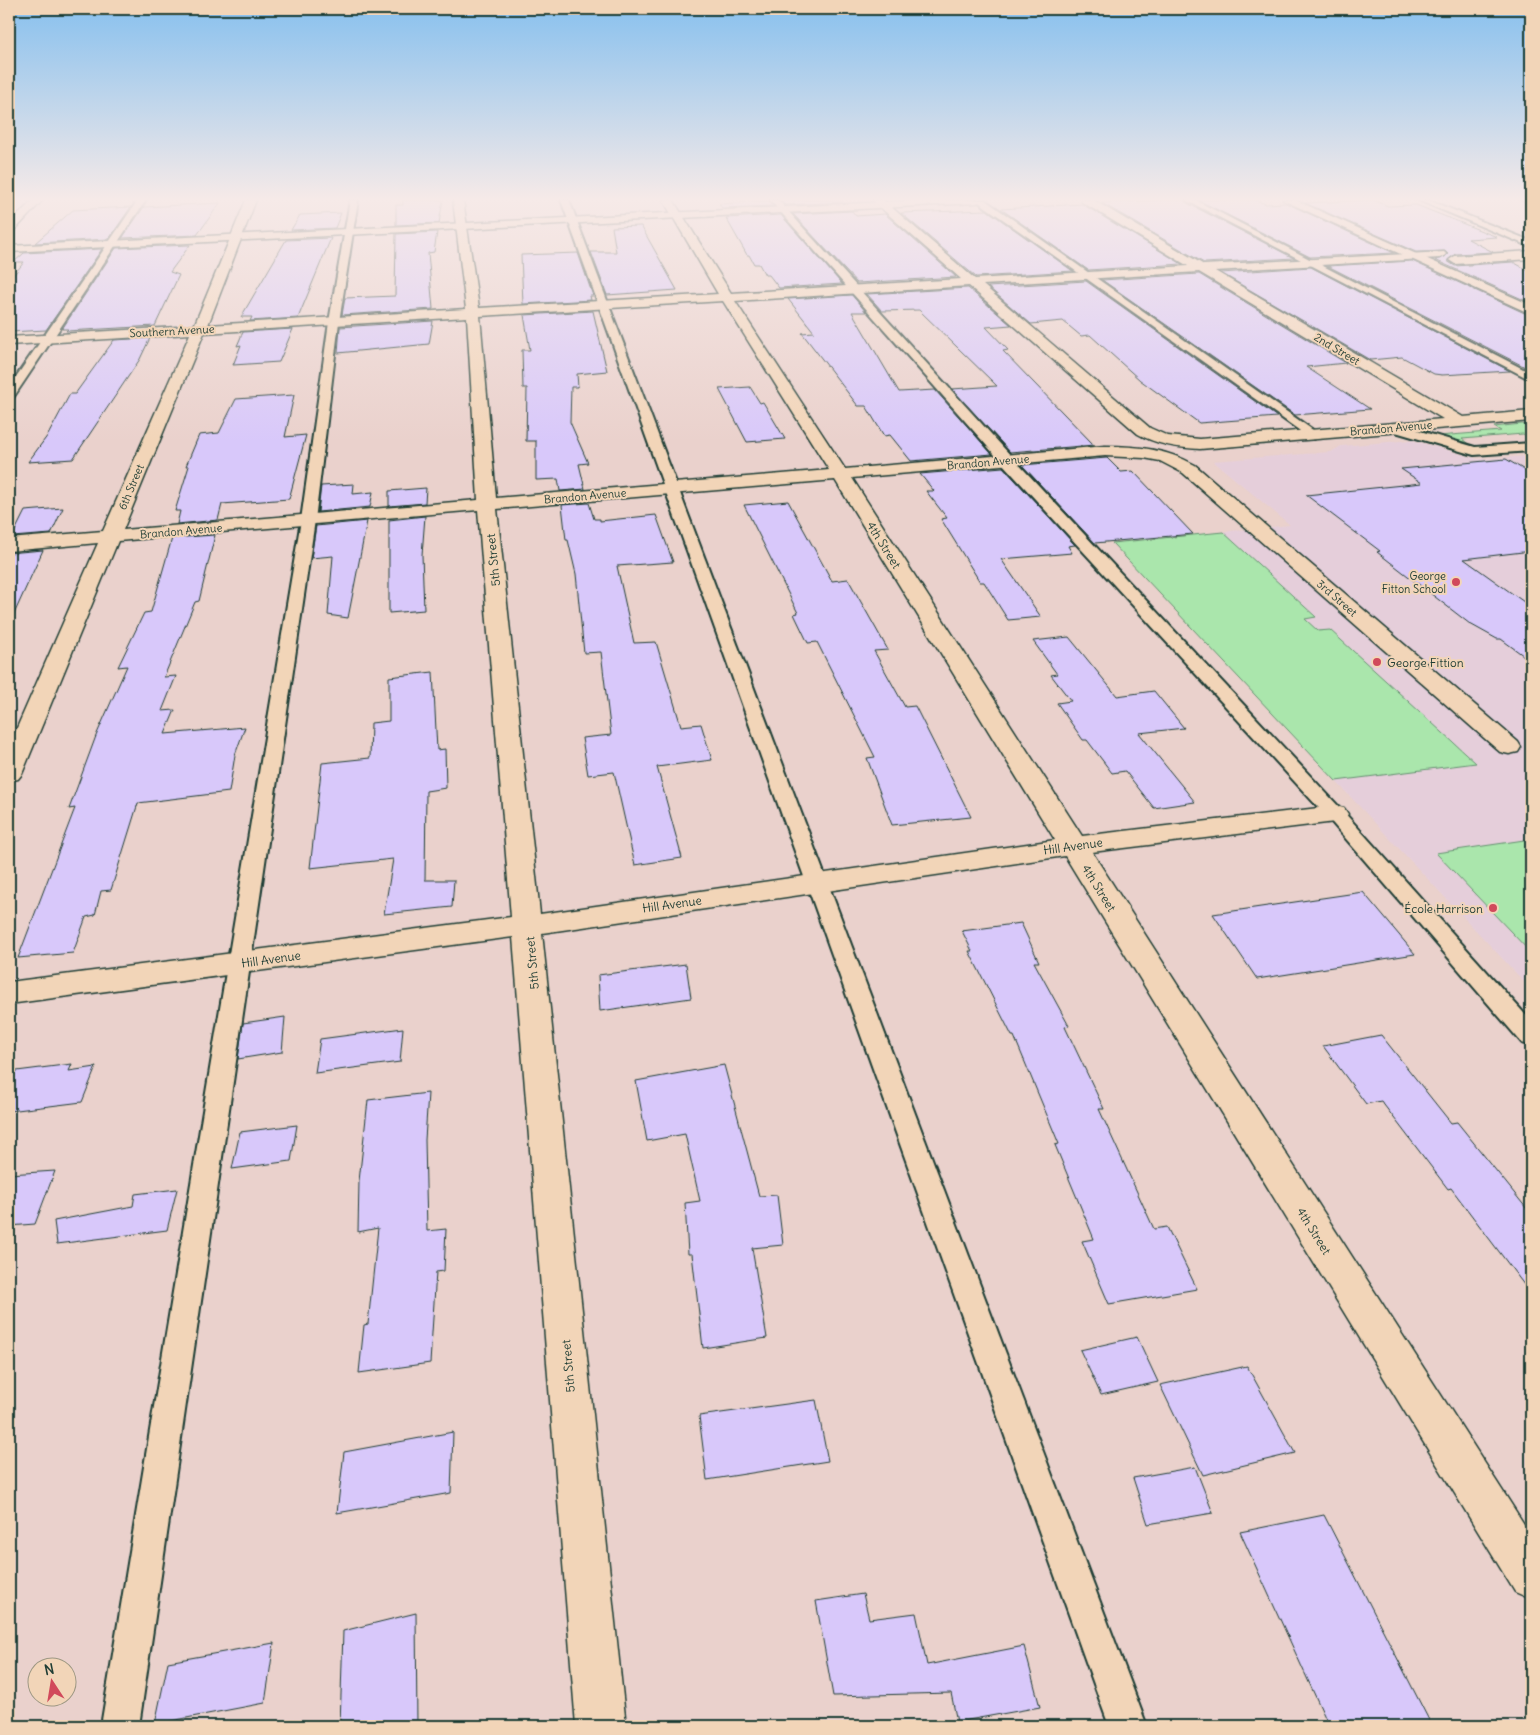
<svg xmlns="http://www.w3.org/2000/svg" width="1540" height="1735" font-family="Delius,sans-serif">
<style>
.built{fill:#e5ceda}
.green{fill:#aae6ac;stroke:#649270}
.building{fill:#d8c8fa;stroke:#1f3d34}
.lines{fill:none;stroke-linecap:round;stroke-linejoin:round}
.service-casing{stroke:#1f3d34;stroke-width:4}
.minor-casing{stroke:#1f3d34;stroke-width:3}
.tertiary-casing{stroke:#1f3d34;stroke-width:3}
.secondary-casing{stroke:#1f3d34;stroke-width:3}
.service{fill:#f2d5b8;fill-rule:evenodd}
.minor{fill:#f2d5b8;fill-rule:evenodd}
.tertiary{fill:#f2d5b8;fill-rule:evenodd}
.secondary{fill:#f2d5b8;fill-rule:evenodd}
.poi-dot{fill:#d1495b;stroke:#f2d5b8;stroke-width:2}
.labels{text-anchor:middle;dominant-baseline:central;stroke-width:4;stroke-linejoin:round;paint-order:stroke}
.far-street-label{font-size:11px;fill:#1f3d34;stroke:#f2d5b8}
.far-poi-label{font-size:11px;fill:#1f3d34;stroke:#f2d5b8;text-anchor:end}
.street-label{font-size:12px;fill:#1f3d34;stroke:#f2d5b8}
.poi-label{font-size:12px;fill:#1f3d34;stroke:#f2d5b8;text-anchor:start}
</style>
<rect width="100%" height="100%" fill="#ead1cc"/>
<filter id="ink" filterUnits="userSpaceOnUse"><feTurbulence type="fractalNoise" baseFrequency=".02" numOctaves="2"/><feDisplacementMap in="SourceGraphic" scale="10" xChannelSelector="R" yChannelSelector="G"/><feConvolveMatrix kernelMatrix="1 2 1 2 8 2 1 2 1" color-interpolation-filters="sRGB"/></filter>
<g filter="url(#ink)">
<polygon class="built" points="1412,440 1478,459 1531,456 1531,989 1112,543 1290,525 1213,461 1331,452 1341,446"/>
<g class="green">
<polygon points="1522,424 1531,426 1531,438 1523,434 1462,439 1471,446 1438,436 1501,431 1494,427"/>
<polygon points="1223,532 1316,617 1305,619 1318,631 1330,630 1476,763 1336,781 1112,543"/>
<polygon points="1531,839 1531,953 1436,853"/>
</g>
<g class="building">
<polygon points="403,200 443,200 439,223 396,225 396,205 403,205"/>
<polygon points="803,200 841,200 843,202 785,205 781,201"/>
<polygon points="1167,200 1184,200 1185,202 1294,258 1204,263 1102,203"/>
<polygon points="1198,200 1255,200 1266,204 1286,203 1394,253 1310,257"/>
<polygon points="1373,200 1388,206 1416,205 1497,237 1468,239 1493,252 1455,254 1447,261 1455,266 1513,262 1531,272 1531,303 1435,260 1445,257 1448,254 1445,251 1416,252 1305,203"/>
<polygon points="769,201 773,206 722,208 719,204"/>
<polygon points="220,203 197,235 122,238 144,207"/>
<polygon points="1082,204 1182,264 1088,270 1001,209"/>
<polygon points="131,207 109,239 35,243 73,210"/>
<polygon points="987,210 1073,271 976,277 901,213"/>
<polygon points="852,211 856,216 885,214 956,277 857,283 793,214"/>
<polygon points="341,213 335,228 291,230 300,215"/>
<polygon points="781,215 842,284 779,288 769,275 765,275 759,264 754,264 749,255 747,255 726,218"/>
<polygon points="641,226 677,290 607,295 591,252 616,252 612,227"/>
<polygon points="437,232 434,252 428,253 433,309 342,315 345,298 395,296 396,234"/>
<polygon points="331,238 298,318 250,321 252,317 241,317 286,240"/>
<polygon points="190,245 170,272 179,275 155,326 66,331 68,329 62,329 116,248"/>
<polygon points="102,249 46,330 9,332 9,281 24,262 14,262 24,253"/>
<polygon points="578,253 593,296 590,296 591,300 523,304 521,255"/>
<polygon points="1412,261 1531,316 1531,370 1328,266"/>
<polygon points="1311,267 1510,371 1442,375 1434,374 1402,357 1370,360 1221,273"/>
<polygon points="1199,274 1346,363 1306,367 1370,409 1295,415 1102,280"/>
<polygon points="1086,281 1277,417 1199,423 1140,380 1090,335 1081,336 1063,321 1031,324 988,287"/>
<polygon points="968,288 1011,325 986,327 1008,350 1003,351 1094,445 1010,452 952,389 997,386 919,310 882,311 867,294"/>
<polygon points="852,295 866,312 852,312 899,392 935,390 992,454 911,461 890,435 884,436 866,406 858,406 802,333 814,332 788,299"/>
<polygon points="593,311 607,371 577,374 578,387 571,387 570,422 588,463 579,464 585,489 560,491 558,479 536,480 536,441 526,441 527,388 523,388 522,350 530,350 524,315"/>
<polygon points="433,321 429,344 338,353 340,327"/>
<polygon points="293,329 279,362 233,365 241,345 237,346 243,332"/>
<polygon points="150,338 140,359 73,459 28,462 48,435 70,394 75,394 114,340"/>
<polygon points="750,387 760,403 763,402 785,439 747,442 719,389"/>
<polygon points="294,395 285,437 306,435 289,499 222,504 218,520 177,524 180,511 175,511 189,466 186,466 199,435 219,433 236,399"/>
<polygon points="1107,458 1121,472 1133,471 1193,534 1095,543 1022,465"/>
<polygon points="1506,459 1531,474 1531,551 1464,559 1531,607 1531,661 1501,639 1497,639 1470,624 1377,552 1380,551 1306,495 1422,483 1401,469"/>
<polygon points="1003,467 1075,545 1068,546 1072,553 1001,559 1041,617 1008,620 984,582 980,582 941,519 947,518 926,491 934,491 920,474"/>
<polygon points="354,484 353,494 373,492 370,507 318,512 321,486"/>
<polygon points="426,488 425,503 389,506 389,491"/>
<polygon points="788,501 832,581 848,579 888,650 874,651 905,707 915,706 971,817 892,825 867,758 875,757 817,642 808,643 794,614 798,613 744,505"/>
<polygon points="589,503 594,519 600,519 600,521 656,515 673,562 617,566 634,643 656,642 681,726 701,724 712,760 657,767 682,858 635,865 614,772 588,775 582,738 611,735 601,652 584,653 576,574 568,540 566,540 562,505"/>
<polygon points="63,508 51,534 12,537 25,511"/>
<polygon points="425,516 422,555 424,610 389,613 389,520"/>
<polygon points="367,521 348,618 328,615 333,556 311,558 316,526"/>
<polygon points="215,535 199,601 195,602 164,677 176,676 162,711 175,710 165,734 245,727 235,755 229,792 138,803 111,890 101,891 95,915 86,917 73,953 18,958 75,808 69,809 96,736 127,666 118,667 144,613 151,612 172,538"/>
<polygon points="43,550 9,625 9,553"/>
<polygon points="1069,637 1117,696 1154,691 1184,728 1139,733 1195,802 1154,808 1125,771 1112,773 1087,740 1083,740 1057,703 1071,701 1051,675 1057,674 1033,641"/>
<polygon points="433,672 437,750 445,749 446,788 426,791 425,880 454,880 452,907 384,914 393,859 310,868 322,763 370,758 371,723 389,721 389,677"/>
<polygon points="1363,892 1415,954 1257,979 1213,914"/>
<polygon points="1021,923 1039,962 1034,962 1069,1026 1065,1027 1104,1109 1099,1109 1154,1229 1167,1227 1197,1289 1109,1304 1082,1241 1094,1239 1055,1145 1059,1144 1014,1036 1012,1036 969,951 972,951 962,931"/>
<polygon points="686,964 691,998 600,1011 598,975"/>
<polygon points="285,1017 282,1052 238,1059 243,1023"/>
<polygon points="403,1028 400,1062 315,1073 320,1039"/>
<polygon points="1381,1035 1451,1123 1457,1122 1531,1214 1531,1294 1451,1188 1448,1189 1381,1101 1366,1104 1323,1046"/>
<polygon points="72,1064 69,1071 96,1067 82,1102 9,1111 9,1072"/>
<polygon points="724,1065 759,1196 777,1195 783,1245 752,1248 767,1338 703,1348 692,1254 688,1254 685,1203 700,1201 685,1134 647,1141 636,1081"/>
<polygon points="428,1093 425,1140 427,1231 446,1229 444,1271 436,1272 430,1363 359,1373 364,1325 368,1324 378,1228 358,1232 359,1181 368,1100"/>
<polygon points="297,1125 291,1161 232,1169 240,1132"/>
<polygon points="55,1171 35,1224 9,1226 9,1174"/>
<polygon points="177,1189 167,1230 57,1244 54,1221 133,1206 135,1194"/>
<polygon points="1137,1337 1158,1382 1101,1395 1080,1350"/>
<polygon points="1247,1366 1295,1453 1203,1475 1160,1385"/>
<polygon points="816,1400 828,1461 707,1480 699,1416"/>
<polygon points="453,1432 451,1493 337,1513 344,1452"/>
<polygon points="1195,1467 1213,1513 1148,1524 1133,1478"/>
<polygon points="1324,1515 1432,1726 1329,1726 1240,1532"/>
<polygon points="863,1594 869,1619 916,1613 927,1665 1024,1646 1040,1707 957,1722 951,1693 833,1696 816,1601"/>
<polygon points="416,1613 417,1726 340,1726 343,1631"/>
<polygon points="274,1643 265,1703 155,1724 168,1662"/>
</g>
<g class="lines">
<g class="service-casing">
<g id="service">
<polygon points="138,200 146,200 13,398 9,398 9,387"/>
<polygon points="350,200 358,200 339,322 315,520 139,1726 101,1726 301,520 329,322"/>
<polygon points="561,200 569,200 1147,1726 1109,1726"/>
<polygon points="770,200 778,200 1012,457 1342,810 1531,1021 1531,1046 1522,1043 1328,818 1002,463"/>
<polygon points="976,200 985,200 1320,435 1314,439 1310,438"/>
<polygon points="1186,200 1195,200 1531,373 1531,380"/>
<polygon points="1418,200 1428,200 1531,241 1531,247"/>
<polygon points="1396,424 1475,447 1531,443 1531,451 1474,455 1392,431 1390,428 1392,425"/>
</g>
</g>
<g class="minor-casing">
<g id="minor">
<polygon points="33,200 43,200 13,232 9,233 9,224"/>
<path d="M246,200H256L208,325L466,309L453,200H463L479,308L718,294L663,200H673L731,293L961,279L872,200H883L975,279L1188,266L1082,202L1081,200H1093L1204,265L1444,252L1446,254L1444,256L1440,258L1215,271L1463,417L1531,411V421L1200,449C1178,448 1157,445 1138,434L969,286L735,301L845,469L1105,446C1138,446 1166,449 1195,465L1518,742L1521,747L1518,752L1509,754L1500,752L1183,473L1160,461L1144,458L1105,456L852,478L1082,836L1335,806L1344,808L1348,814L1344,820L1335,822L1092,852L1531,1535V1599L1515,1592L1065,856L542,933L626,1726H576L513,937L9,1004V982L511,917L478,510L118,541L22,774L18,779L9,781V746L98,543L9,551V539L103,531L190,334L9,345V337L194,326ZM1199,272L1443,419L1200,439L1168,436L1150,428L983,285ZM723,301L829,470L496,498L480,316ZM467,317L478,500L123,530L204,333ZM835,480L1055,840L540,914L497,509Z"/>
<polygon points="1521,200 1531,200 1531,205"/>
<polygon points="1531,251 1531,259 1455,264 1449,260 1455,256"/>
</g>
</g>
<g class="tertiary-casing">
<polygon id="tertiary" points="925,200 982,200 977,203 9,252 9,246"/>
</g>
<g class="secondary-casing">
<polygon id="secondary" points="1283,200 1295,200 1531,305 1531,314"/>
</g>
<use href="#service" class="service"/>
<use href="#minor" class="minor"/>
<use href="#tertiary" class="tertiary"/>
<use href="#secondary" class="secondary"/>
</g>
</g>
<linearGradient id="sky" x2="0" y2="1"><stop stop-color="#87c0ee"/><stop offset="0.45" stop-color="#f6eae8"/><stop offset="1" stop-color="#f6eae8" stop-opacity="0"/></linearGradient>
<rect width="1540" height="442" fill="url(#sky)"/>
<g class="poi-dot">
<circle cx="1456" cy="582" r="5"/>
<circle cx="1377" cy="662" r="5"/>
<circle cx="1493" cy="908" r="5"/>
</g>
<g class="labels">
<g class="far-street-label">
<text transform="translate(172 331) rotate(-3)">Southern Avenue</text>
<text transform="translate(1337 349) rotate(31)">2nd Street</text>
<text transform="translate(1391 428) rotate(-5)">Brandon Avenue</text>
<text transform="translate(988 462) rotate(-5)">Brandon Avenue</text>
<text transform="translate(131 487) rotate(-67)">6th Street</text>
<text transform="translate(585 496) rotate(-5)">Brandon Avenue</text>
<text transform="translate(181 531) rotate(-5)">Brandon Avenue</text>
<text transform="translate(1337 598) rotate(41)">3rd Street</text>
</g>
<g class="far-poi-label">
<text x="1446" y="576">George<tspan x="1446" dy="13">Fitton School</tspan></text>
</g>
<g class="street-label">
<text transform="translate(884 545) rotate(58)">4th Street</text>
<text transform="translate(493 560) rotate(-96)">5th Street</text>
<text transform="translate(1073 846) rotate(-8)">Hill Avenue</text>
<text transform="translate(1099 888) rotate(58)">4th Street</text>
<text transform="translate(672 904) rotate(-8)">Hill Avenue</text>
<text transform="translate(271 959) rotate(-8)">Hill Avenue</text>
<text transform="translate(532 963) rotate(-95)">5th Street</text>
<text transform="translate(1314 1231) rotate(58)">4th Street</text>
<text transform="translate(568 1366) rotate(-95)">5th Street</text>
</g>
<g class="poi-label">
<text x="1387" y="662">George Fittion</text>
<text x="1483" y="908" text-anchor="end">École Harrison</text>
</g>
</g>
<rect width="1540" height="1735" fill="none" stroke="#f2d5b8" stroke-width="30"/>
<rect x="15" y="15" width="1510" height="1705" fill="none" stroke="#1f3d34" stroke-width="2" filter="url(#ink)"/>
<g transform="translate(52 1682) rotate(348)"><circle r="24" fill="#f2d5b8" stroke="#9e9883"/>
<path d="M0-4L9 19L0 12L-9 19Z" fill="#d1495b"/>
<text y="-8" font-size="14" font-weight="bold" text-anchor="middle" fill="#1f3d34">N</text>
</g>
</svg>
